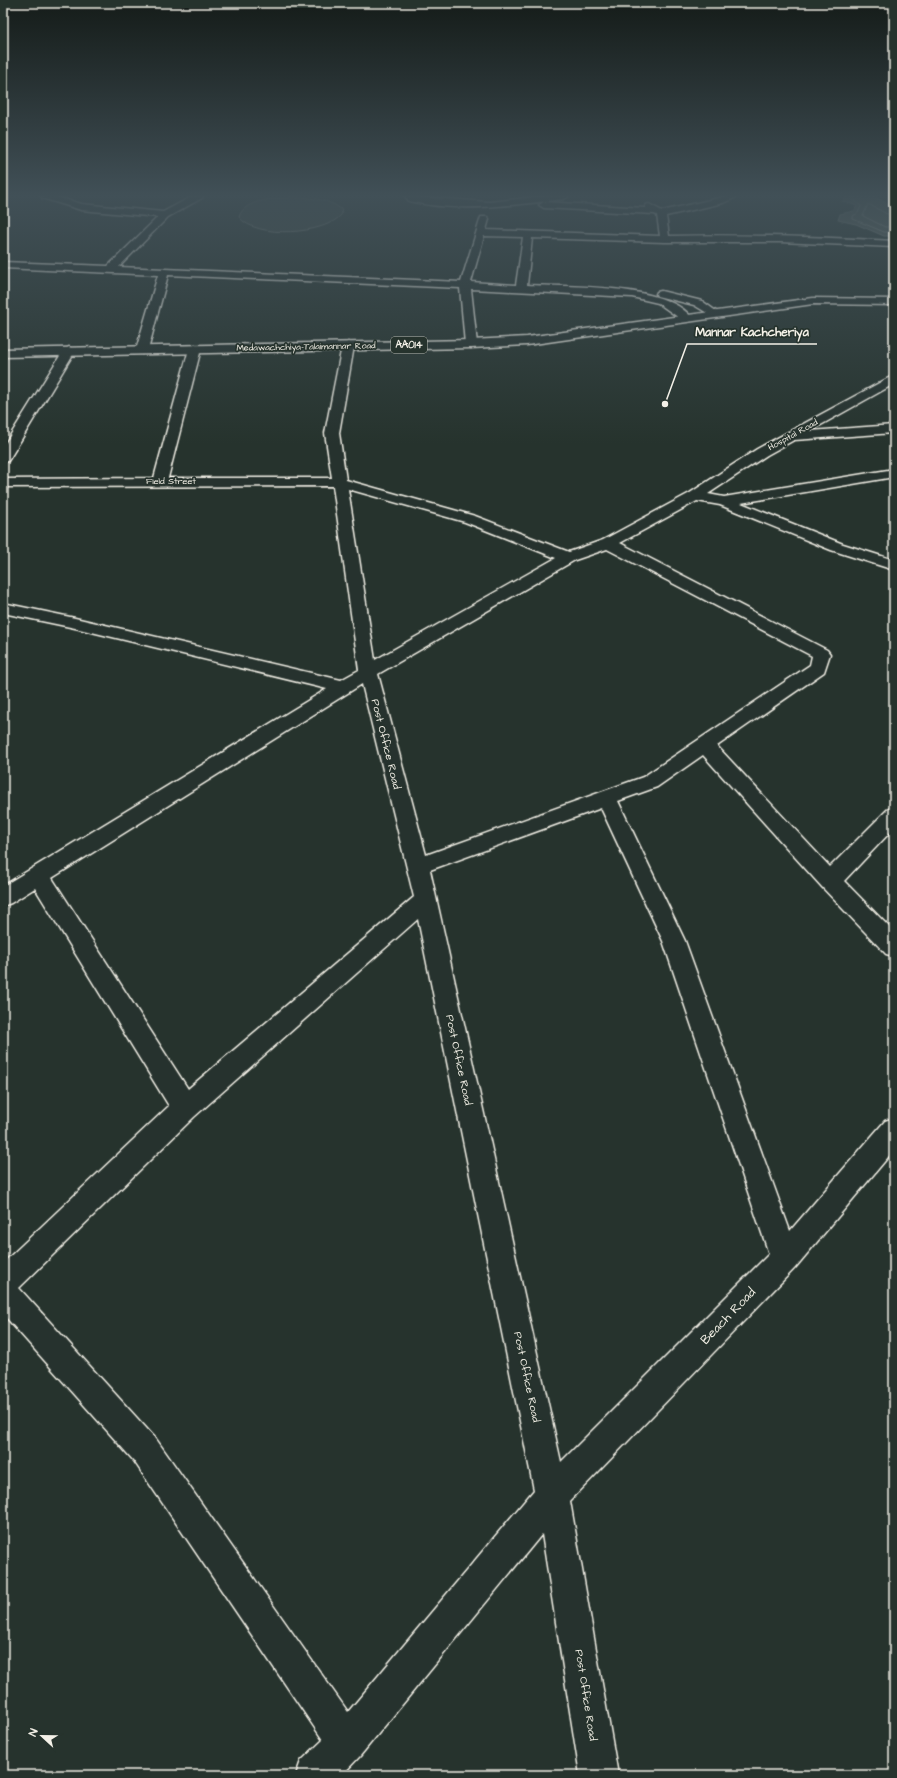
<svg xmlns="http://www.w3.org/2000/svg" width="897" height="1778" font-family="'Architects Daughter',sans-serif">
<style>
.green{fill:#414b45;stroke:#9a9e96}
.water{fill:#676f68;stroke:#9fa39b}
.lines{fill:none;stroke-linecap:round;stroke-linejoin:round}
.shore{stroke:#bcbdb5;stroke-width:1}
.minor-casing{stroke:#f4f1e8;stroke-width:3}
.highway-casing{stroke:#f4f1e8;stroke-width:3}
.minor{fill:#26332d;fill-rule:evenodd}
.highway{fill:#26332d;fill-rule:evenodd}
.labels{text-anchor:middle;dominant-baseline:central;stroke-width:3.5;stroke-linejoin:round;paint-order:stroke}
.far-street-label{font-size:9px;fill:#f4f1e8;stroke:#26332d}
.shield{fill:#26332d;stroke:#b6b8b0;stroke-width:1}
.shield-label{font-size:10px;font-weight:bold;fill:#f4f1e8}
.street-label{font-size:11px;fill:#f4f1e8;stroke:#26332d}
.near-street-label{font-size:13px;fill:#f4f1e8;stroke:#26332d}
.leader{fill:none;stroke:#f4f1e8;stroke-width:1.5}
.callout-dot{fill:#f4f1e8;stroke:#26332d;stroke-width:1.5}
.callout-label{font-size:12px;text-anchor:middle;font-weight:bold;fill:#f4f1e8;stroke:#26332d;stroke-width:3.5;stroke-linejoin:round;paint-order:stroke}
</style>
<rect width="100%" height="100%" fill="#26332d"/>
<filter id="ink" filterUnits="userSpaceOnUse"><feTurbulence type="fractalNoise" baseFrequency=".025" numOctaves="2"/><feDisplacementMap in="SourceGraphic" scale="8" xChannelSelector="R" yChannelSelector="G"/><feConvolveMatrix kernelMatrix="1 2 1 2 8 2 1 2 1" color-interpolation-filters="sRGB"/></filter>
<g filter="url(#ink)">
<path class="green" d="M292,197C309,198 327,198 341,209L342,214C326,235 255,239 239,217C244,199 276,199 292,197Z"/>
<polygon class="water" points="850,196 873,196 894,207 894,236 884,236 856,224 838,220 840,214 854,211 857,206 842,201"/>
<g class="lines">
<g class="shore">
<polyline points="853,196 853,199 861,206 858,213 853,216 853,219 884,232 894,232"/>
<polyline points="894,215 887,214 868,204 863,216 885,227 894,227"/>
</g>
<g class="minor-casing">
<g id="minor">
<path d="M41,196H53L82,204L163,212L193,196H203L202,198L168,217L119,267L461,282L481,217H487L489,219L486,230L660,236L657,215L654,214L544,208L539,205L544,202L645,208L646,205L649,204L662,211L727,196H739L723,203L666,216L669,236C744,234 819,237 894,241V247L780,242H665L532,238L527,285C568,287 666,283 692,318L686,321L682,320L658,303L632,297L471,289L477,344L471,348L465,344L460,288L168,275L148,350L142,354L136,350L158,275L3,268V262L108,266L158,217L81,210L42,198ZM484,236L523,237L516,285L471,282Z"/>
<path d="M405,196L489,202L545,196H569L564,199C514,205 458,213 409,201Z"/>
<polygon points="661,291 702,301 720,314 714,317 694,305 657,296 656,294 657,292"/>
<path d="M348,342L354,346L339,433L346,480L475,516L569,552L603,540L690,493L757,449L894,375V384L810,431L894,425V433L794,440L767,455L708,494L724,497L894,469V477L741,503L843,544L894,560V570L831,550L720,505L697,501L620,543L827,650L830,654L824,672L717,746L830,867L887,810L894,807V828L844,881L894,932V956L886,954L822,887L703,755L657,787L618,801L685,941L790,1231L885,1121L894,1118V1150L795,1268L570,1501L618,1775H580L542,1534L360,1756L342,1775H296L301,1761L323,1740L134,1461L3,1314V1263L169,1106L35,888L11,903L3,906V886L327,689L75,628L3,613V603L75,618L341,680L359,670L333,486L3,487V479L154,478L189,349L195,345L201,349L168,478H332L325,433L342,346ZM348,489L465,522L556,558L375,660ZM607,549L812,656L810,665L643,777L426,855L378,674L575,560ZM362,684L414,897L188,1089L52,878ZM601,808L663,941L769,1254L561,1462L430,870ZM418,919L534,1490L348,1712L156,1439L19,1288L194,1117Z"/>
<polygon points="69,347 75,351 10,458 8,461 3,462 3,447 63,351"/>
</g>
</g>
<g class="highway-casing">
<polygon id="highway" points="813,298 894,299 894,305 813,304 527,345 471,348 3,357 3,349 471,340 527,337"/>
</g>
<use href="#minor" class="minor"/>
<use href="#highway" class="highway"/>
</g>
</g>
<linearGradient id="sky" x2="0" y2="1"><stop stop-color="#151c19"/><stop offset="0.44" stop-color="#415057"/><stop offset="1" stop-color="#415057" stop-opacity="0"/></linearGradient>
<rect width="897" height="444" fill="url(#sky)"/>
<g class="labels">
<g class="far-street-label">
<text transform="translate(306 347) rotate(-1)">Medawachchiya-Talaimannar Road</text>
<text transform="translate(793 435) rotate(-29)">Hospital Road</text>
<text x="171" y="481">Field Street</text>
</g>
<rect class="shield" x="391" y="337" width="36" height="16" rx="3"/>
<g class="shield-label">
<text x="409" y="345">AA014</text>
</g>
<g class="street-label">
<text transform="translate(386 744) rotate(76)">Post Office Road</text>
<text transform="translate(459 1060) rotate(78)">Post Office Road</text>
<text transform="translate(527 1377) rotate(78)">Post Office Road</text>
<text transform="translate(586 1695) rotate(81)">Post Office Road</text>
</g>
<g class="near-street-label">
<text transform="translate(728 1316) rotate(-46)">Beach Road</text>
</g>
</g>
<path class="leader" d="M665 404L687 344H817"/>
<circle class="callout-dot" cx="665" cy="404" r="4"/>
<g class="callout-label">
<text x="752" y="336">Mannar Kachcheriya</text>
</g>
<rect width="897" height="1778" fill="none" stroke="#26332d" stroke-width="16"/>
<rect x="8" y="8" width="881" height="1762" fill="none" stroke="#f4f1e8" stroke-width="1.5" filter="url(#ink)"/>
<g transform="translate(42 1736) rotate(292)" stroke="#26332d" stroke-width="3" paint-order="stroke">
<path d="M0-3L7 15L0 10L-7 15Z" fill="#f4f1e8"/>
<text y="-6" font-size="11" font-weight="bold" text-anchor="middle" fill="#f4f1e8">N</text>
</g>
</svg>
